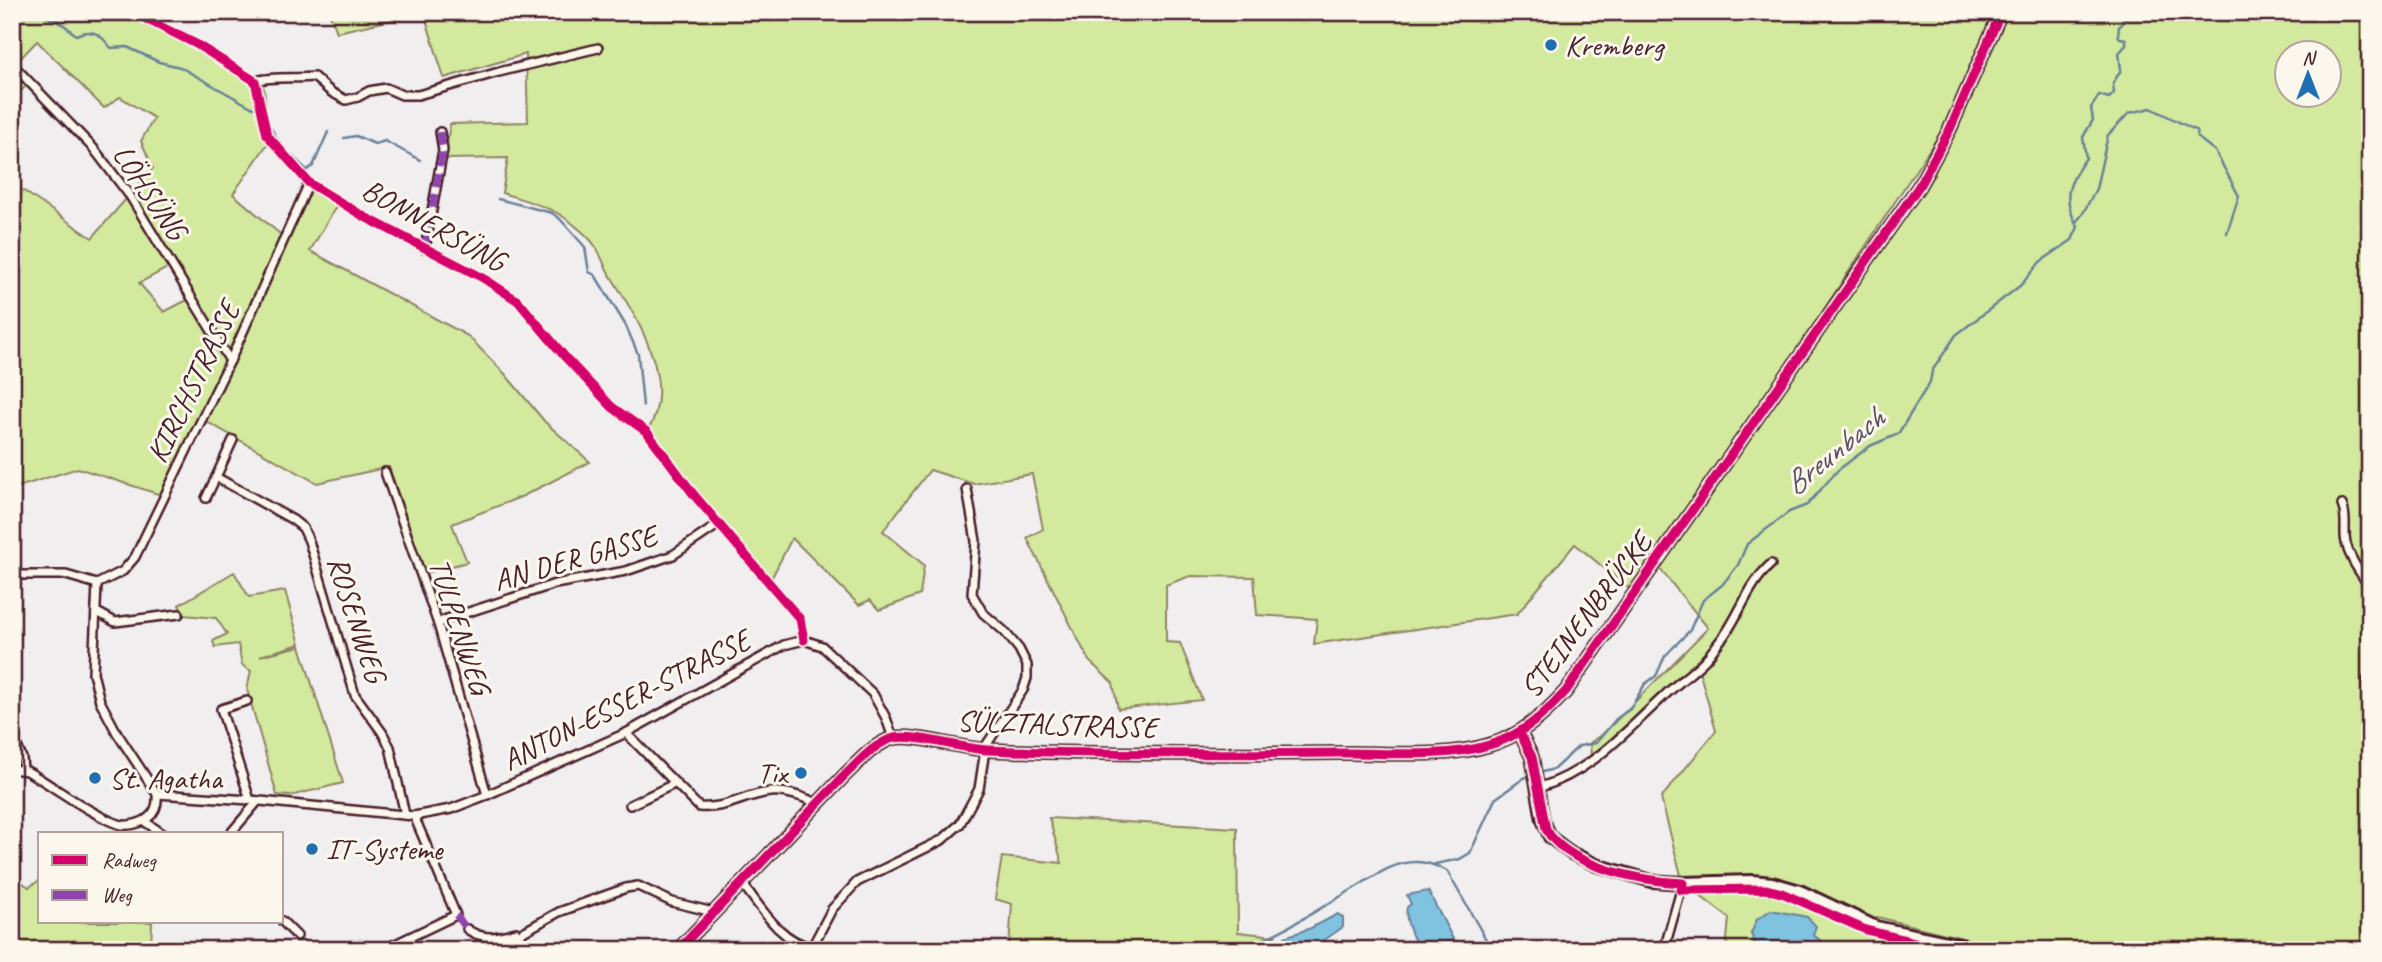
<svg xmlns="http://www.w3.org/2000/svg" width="2382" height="962" font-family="Caveat,sans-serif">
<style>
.green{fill:#d2e99e;stroke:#8e8464;stroke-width:2;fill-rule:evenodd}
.water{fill:#80c3e1;stroke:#6a8198;stroke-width:2}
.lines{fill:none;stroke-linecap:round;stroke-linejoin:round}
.stream{stroke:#6a8198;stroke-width:2.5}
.minor-casing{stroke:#4a1f2b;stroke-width:12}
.secondary-casing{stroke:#4a1f2b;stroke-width:16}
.minor{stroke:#fbf7ec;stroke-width:7}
.secondary{stroke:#fbf7ec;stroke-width:10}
.quiet{stroke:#8e44ad;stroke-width:7;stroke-dasharray:14 7;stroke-linecap:butt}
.cycleway-casing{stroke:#fbf7ec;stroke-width:13}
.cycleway{stroke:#d6006c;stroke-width:9}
.poi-dot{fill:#1f6fb2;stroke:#fbf7ec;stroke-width:2.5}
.labels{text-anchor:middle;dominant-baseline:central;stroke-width:6;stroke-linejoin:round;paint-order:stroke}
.poi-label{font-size:30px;fill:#4a1f2b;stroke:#fbf7ec;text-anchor:start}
.street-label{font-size:30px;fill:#4a1f2b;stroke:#fbf7ec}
.water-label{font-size:32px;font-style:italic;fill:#5a5062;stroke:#fbf7ec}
</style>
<rect width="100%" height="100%" fill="#f0eeef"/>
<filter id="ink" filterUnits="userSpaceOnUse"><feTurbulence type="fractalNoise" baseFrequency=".0143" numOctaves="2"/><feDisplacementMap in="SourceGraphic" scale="14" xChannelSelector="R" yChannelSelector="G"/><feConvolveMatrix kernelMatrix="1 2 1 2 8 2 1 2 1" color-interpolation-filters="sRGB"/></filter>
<g filter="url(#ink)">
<g class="green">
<path d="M12,12H126L196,47L264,88L270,140L233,194L287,240L311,188L337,205L310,251L468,336L505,374L545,422L590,462L523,496L452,524L467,562L425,573L389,467L317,483L198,417L161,495L78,468L12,489ZM37,41L104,108L120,97L154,118L141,141L153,168L92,238L21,189L16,96L30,82L14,65ZM171,266L191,298L164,312L139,283Z"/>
<path d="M329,12H1993L1943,129L1780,376L1632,591L1575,544L1517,614L1314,644L1317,619L1257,615L1254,577L1190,576L1166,585V642L1180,643L1202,700L1118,709L1113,683L1089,661L1027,538L1043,529L1032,474L974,484L930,470L883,531L924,565L920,595L879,610L870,600L859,605L792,538L770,581L719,524L647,432C679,381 636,317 609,273C604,266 602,257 597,249C591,238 573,223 562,216C548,206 520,199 502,193L508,158L445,159L450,124L528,122L526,54L444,78L424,13L337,32Z"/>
<path d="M1997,12H2370V950H2010L1877,917L1876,926L1984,950H1833L1813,935L1751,933L1758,950H1726L1729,918L1683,883L1661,798L1716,731L1697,663L1606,749L1591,757L1590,743L1606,731L1708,628L1656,564L1934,175ZM2288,52H2330V94H2288Z"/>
<polygon points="234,572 249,597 285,591 300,644 260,656 300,646 343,783 290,796 277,795 247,689 251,671 242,665 238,644 215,647 213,641 227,634 216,618 184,615 179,605"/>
<polygon points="1049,818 1237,828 1238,932 1275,936 1257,950 946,950 948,943 1009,946 1012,904 995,899 1002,857 1062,863"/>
<polygon points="12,876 29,887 40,880 40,922 152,922 151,950 12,950"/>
</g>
<g class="water">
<path d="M1428,891L1453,939L1436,950H1419C1413,937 1404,921 1407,907L1411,904L1407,895Z"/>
<polygon points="1771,910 1807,917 1816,926 1813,935 1833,950 1758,950 1751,934 1757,919"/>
<polygon points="1338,914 1343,918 1343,927 1310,950 1287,950 1285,937 1311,928"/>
</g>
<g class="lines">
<g class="stream">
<path d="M37,12L64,25L76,35C93,27 102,36 111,48L127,47L159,62L180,67L253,108"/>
<path d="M266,113C270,137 290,154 307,170L313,166L328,132"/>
<polyline points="344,138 356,136 375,144 385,141 420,160"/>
<polyline points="498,199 552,213 560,219 585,247 589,272 595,275 626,326 638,354 643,406"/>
<polyline points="2075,223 2082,215 2096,189 2108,135 2129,113 2151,108 2197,131 2197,137 2215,151 2239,196 2227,233"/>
<path d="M1539,773L1554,769L1579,746L1596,743L1616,719L1630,709L1645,684L1656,676L1665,656L1690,630L1703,600L1722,585L1738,565L1747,544L1789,512L1807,505L1838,470L1870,446L1898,434L1930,382L1932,371L1956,335L2021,285L2040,262L2072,240L2078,227C2061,198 2068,183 2086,158L2083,137L2093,120L2091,108L2099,95L2109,98L2114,93L2113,83L2121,70L2119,53L2126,45V39L2120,38L2118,35L2119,27L2129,12"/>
<polyline points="1435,864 1460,859 1470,853 1495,799 1524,778 1533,775"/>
<path d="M1206,950C1217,949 1232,950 1243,947C1272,939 1321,908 1348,892C1382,872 1407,849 1447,871L1492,950"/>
</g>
<g class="minor-casing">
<g id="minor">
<polyline points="132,12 196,44 255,81 267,135 309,183 363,216 483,278 518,301 565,357 612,407 647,432 694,495 800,619 804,640"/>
<polyline points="12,64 94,149 130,196 230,361"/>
<path d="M255,81C272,76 295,79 314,77L331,92L346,100L358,97L369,91L386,88L402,95H418L499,72L598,48"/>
<polyline points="425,249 443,150 440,132"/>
<polyline points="233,440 216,477 293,520 303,528 309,541 355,695 382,732 390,747 405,815"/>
<polyline points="385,472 438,624 487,795"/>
<polyline points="967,489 976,541 972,594 983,613 1004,631 1019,649 1027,665 1027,678 1023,690 983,750"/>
<polyline points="206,498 216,477"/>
<path d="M2342,505C2348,518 2343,530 2346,543C2350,560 2361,573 2370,588"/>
<polyline points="12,575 66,575 97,584 123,571 135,557 230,361 309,183"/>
<polyline points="97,612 115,622 179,614"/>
<polyline points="438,624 444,620 555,584 626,571 673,555 719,524"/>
<polyline points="2370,674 2367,681 2370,712"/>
<polyline points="247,701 221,709 250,800"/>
<path d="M626,733L699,807C729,809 743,795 770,792C785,790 806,798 819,804"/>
<polyline points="12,734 22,758 23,770"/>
<path d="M12,769L27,771C50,784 99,820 122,825C130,826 142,823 148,818C156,812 158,804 157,794L117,733L100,701L93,673L97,584"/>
<path d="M1538,788C1591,772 1623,734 1663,697C1676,684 1691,674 1704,661C1711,654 1717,644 1724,636C1741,612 1748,585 1771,564"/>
<polyline points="157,794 250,800 414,816 451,809 487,795 626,733 784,645 804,640 822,646 873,694 886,718 893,738"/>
<polyline points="630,805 674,784"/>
<polyline points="144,821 163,834"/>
<polyline points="230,834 258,801"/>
<path d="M742,883C760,906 780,942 812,947"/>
<polyline points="282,921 297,936"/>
<path d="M467,929C483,941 498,937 516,932"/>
<polyline points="812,947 832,909 857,882 942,840 960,824 979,789 985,750"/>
<polyline points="383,950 456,915 414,816"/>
<polyline points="491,950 559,912 626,888 638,886 672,902 713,912"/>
<polyline points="1664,950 1683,883"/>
</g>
</g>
<g class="secondary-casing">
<g id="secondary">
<polyline points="1520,733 1532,757 1543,820 1550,837 1571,853 1596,865 1652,881 1683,883 1752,881 1772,883 1800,891 1876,927 1984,950"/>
<path d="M678,950L844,776C858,763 874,743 894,738C915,734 963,749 988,750C1104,755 1221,754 1337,753C1385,752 1443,759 1489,745C1521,736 1544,715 1566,691L1919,186L1950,129L2001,12"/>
</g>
</g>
<use href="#minor" class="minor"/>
<use href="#secondary" class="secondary"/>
<g class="quiet">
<polyline points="425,249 443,150 440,132"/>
<polyline points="456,915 467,929"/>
</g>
<g class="cycleway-casing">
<g id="cycleway">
<polyline points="132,12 196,44 255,81 267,135 309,183 363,216 483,278 518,301 565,357 612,407 647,432 694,495 800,619 804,640"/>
<path d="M1520,733L1532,757L1546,829C1567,867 1642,881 1683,883L1681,890L1765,889L1782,893L1866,930L1948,950"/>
<path d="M678,950L844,776C858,763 874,743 894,738C915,734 963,749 988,750C1104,755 1221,754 1337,753C1385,752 1443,759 1489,745C1521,736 1544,715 1566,691L1919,186L1950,129L2001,12"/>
</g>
</g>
<use href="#cycleway" class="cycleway"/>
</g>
</g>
<g class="poi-dot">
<circle cx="1551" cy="45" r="7"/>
<circle cx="801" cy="773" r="7"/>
<circle cx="95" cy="778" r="7"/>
<circle cx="312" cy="849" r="7"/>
</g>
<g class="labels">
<g class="poi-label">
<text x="1565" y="45">Kremberg</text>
<text x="787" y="773" text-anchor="end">Tix</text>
<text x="109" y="778">St. Agatha</text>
<text x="326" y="849">IT-Systeme</text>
</g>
<g class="street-label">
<text transform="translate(150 192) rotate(56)">LÖHSÜNG</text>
<text transform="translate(434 225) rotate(29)">BONNERSÜNG</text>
<text transform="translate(193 382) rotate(-64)">KIRCHSTRASSE</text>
<text transform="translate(575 558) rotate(-16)">AN DER GASSE</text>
<text transform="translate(1586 615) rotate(-53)">STEINENBRÜCKE</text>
<text transform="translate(357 619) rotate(72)">ROSENWEG</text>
<text transform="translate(460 626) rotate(72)">TULPENWEG</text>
<text transform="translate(626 700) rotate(-27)">ANTON-ESSER-STRASSE</text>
<text transform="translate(1057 724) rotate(2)">SÜLZTALSTRASSE</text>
</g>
<g class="water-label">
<text transform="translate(1834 451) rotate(-39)">Breunbach</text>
</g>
</g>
<rect width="2382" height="962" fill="none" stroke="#fbf7ec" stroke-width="42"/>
<rect x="21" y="21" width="2340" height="920" fill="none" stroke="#4a1f2b" stroke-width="2.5" filter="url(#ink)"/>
<rect x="38" y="832" width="245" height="91" fill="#fbf7ec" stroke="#b4a19f" stroke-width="2"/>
<rect x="52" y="855" width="35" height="10" fill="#d6006c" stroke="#b4a19f" stroke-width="2"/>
<text x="102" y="867" font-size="21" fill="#4a1f2b">Radweg</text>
<rect x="52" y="890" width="35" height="10" fill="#8e44ad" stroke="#b4a19f" stroke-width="2"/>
<text x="102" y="902" font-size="21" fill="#4a1f2b">Weg</text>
<g transform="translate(2308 74)"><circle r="33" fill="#fbf7ec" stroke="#b4a19f" stroke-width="2"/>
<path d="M0-5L12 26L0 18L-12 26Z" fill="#1f6fb2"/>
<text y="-10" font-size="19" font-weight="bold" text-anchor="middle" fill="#4a1f2b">N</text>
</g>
</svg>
